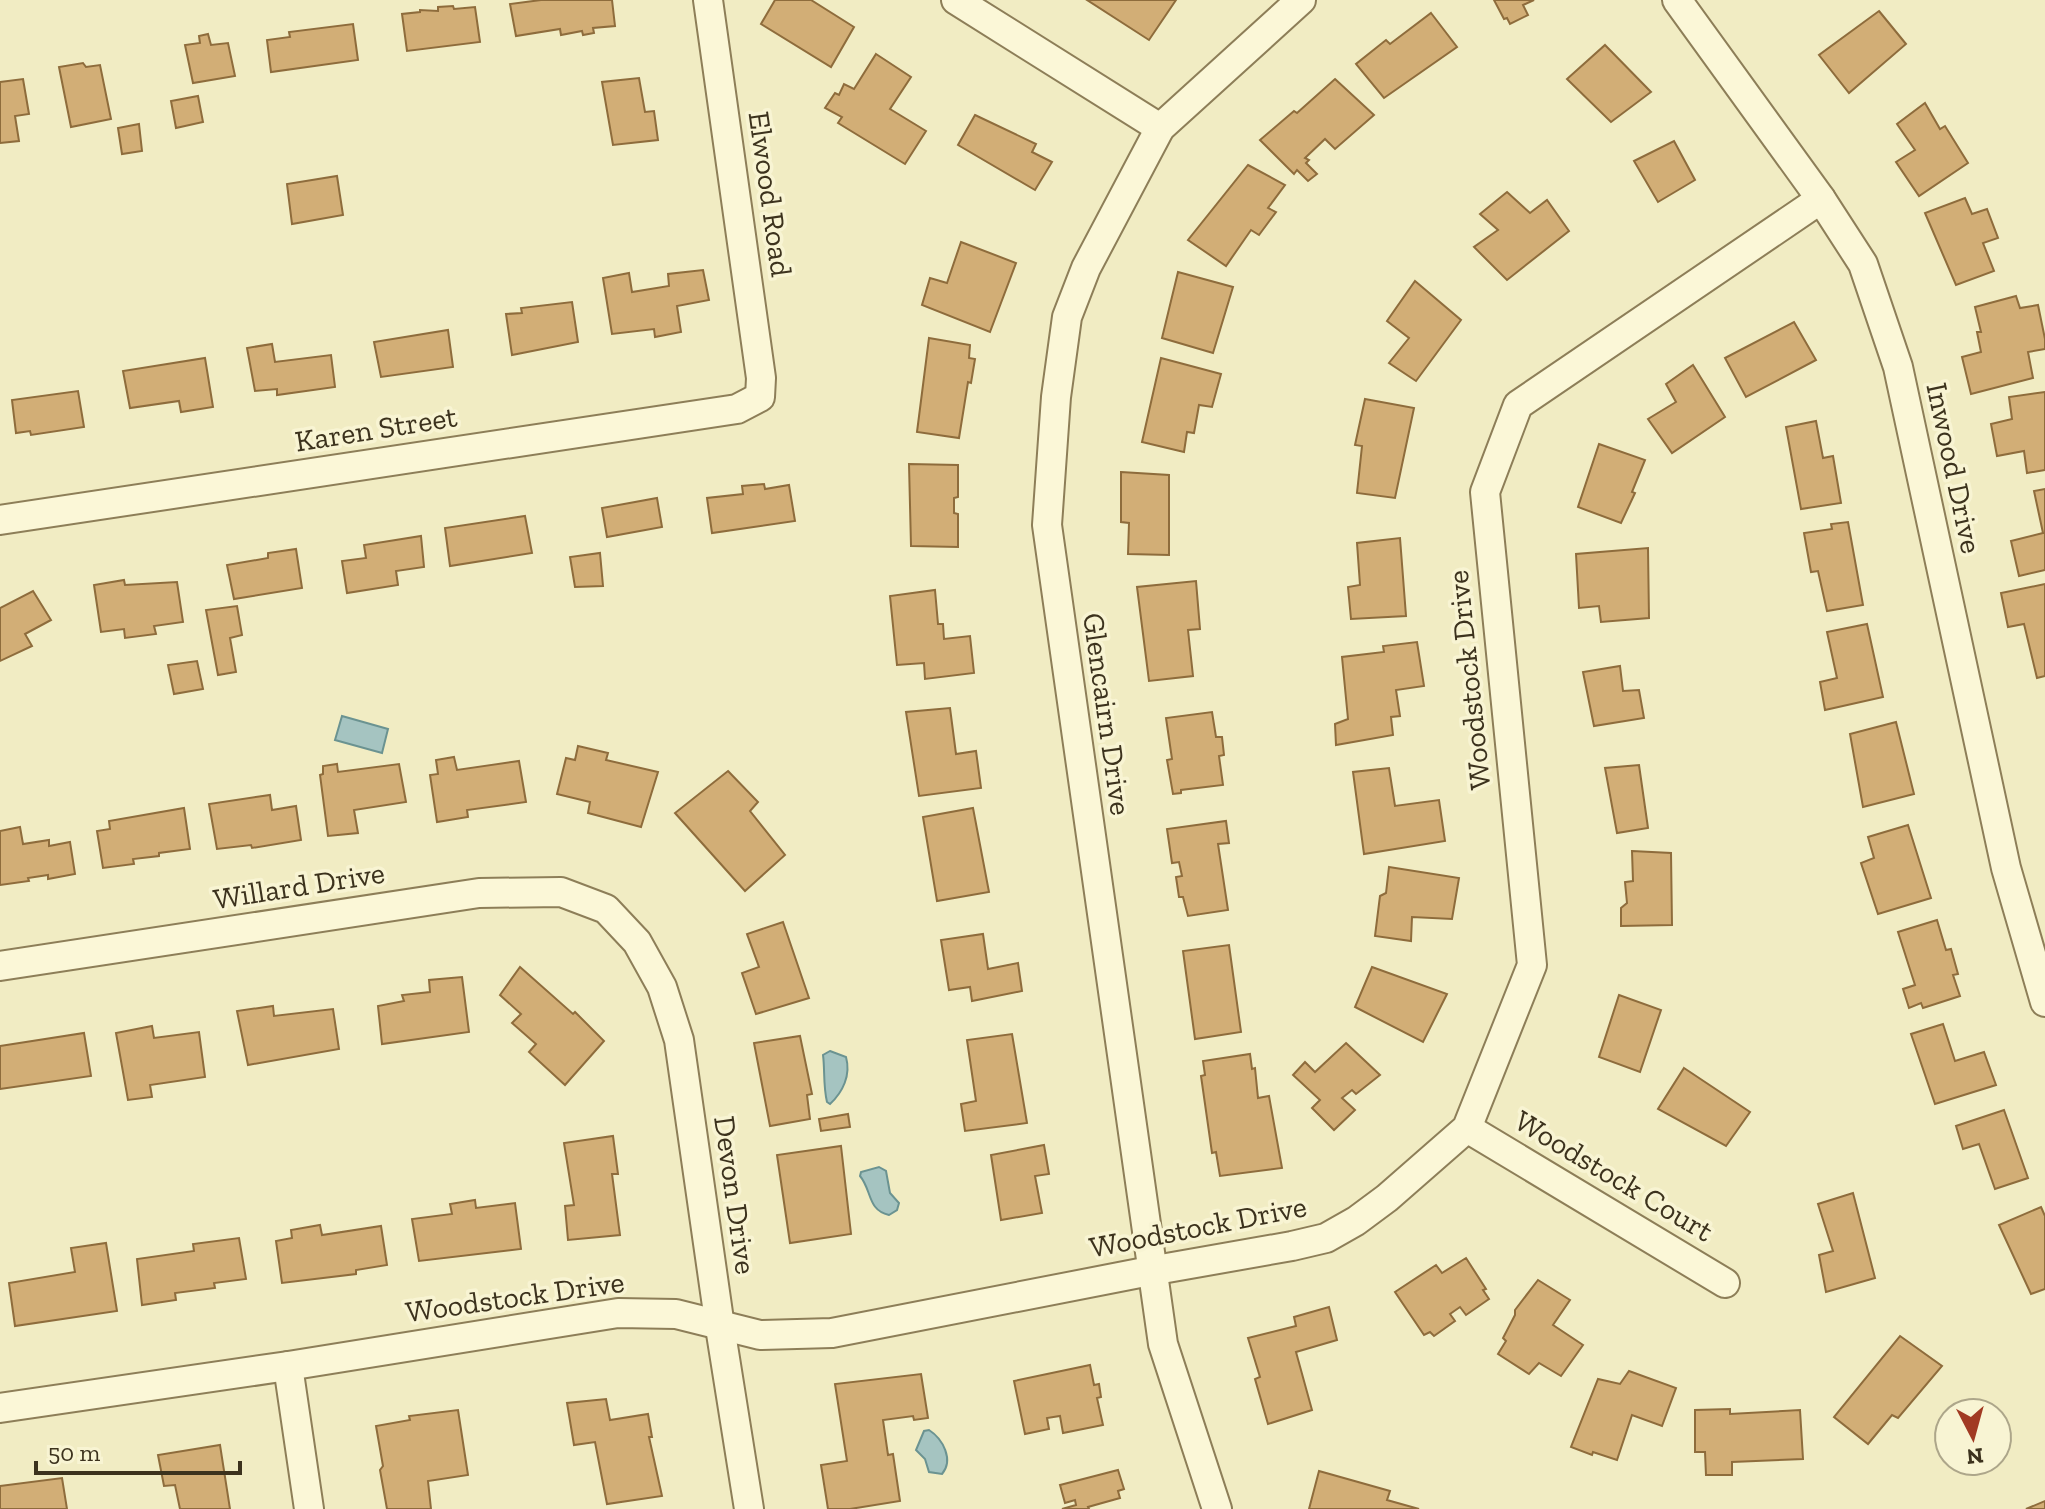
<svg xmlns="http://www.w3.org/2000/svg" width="2045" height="1509" font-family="'Zilla Slab',serif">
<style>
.water{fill:#a5c4c1;stroke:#6b9391;stroke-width:2}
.building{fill:#d2ae76;stroke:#8e6c3c;stroke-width:2}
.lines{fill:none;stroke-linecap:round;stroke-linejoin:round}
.minor-casing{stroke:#8d7e58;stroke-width:32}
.minor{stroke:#fbf7d7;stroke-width:28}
.labels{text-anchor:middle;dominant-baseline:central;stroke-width:7;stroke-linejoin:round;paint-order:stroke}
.street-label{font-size:30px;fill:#3c321d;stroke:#f8f4d3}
</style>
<rect width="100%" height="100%" fill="#f1ecc3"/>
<g class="water">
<polygon points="342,716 388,729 382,753 335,740"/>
<path d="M830,1051L846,1057C851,1075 843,1092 830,1104L827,1102C823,1085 825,1070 823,1055Z"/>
<path d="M879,1167L886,1171L890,1193L899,1203L897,1210L889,1215C867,1210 872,1190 860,1176L861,1172Z"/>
<path d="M929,1430C943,1439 954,1460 942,1474L929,1472L925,1459L916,1450L924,1431Z"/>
</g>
<g class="building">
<polygon points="541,0 612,0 615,26 593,28 594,33 583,35 582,31 561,35 560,29 516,36 510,4"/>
<polygon points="775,0 811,0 854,27 831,67 761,24"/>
<polygon points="1087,0 1176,0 1149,40"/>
<polygon points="1494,0 1534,0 1523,5 1528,15 1510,24 1507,18 1504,19"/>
<polygon points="453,6 454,9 475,7 480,42 407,51 402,14 420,12 420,10 438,11 438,7"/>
<polygon points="1879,11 1906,44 1849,93 1819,55"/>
<polygon points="1431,13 1457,47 1384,98 1356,64 1386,40 1390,44"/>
<polygon points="353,24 358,60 271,72 267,40 290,37 289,32"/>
<polygon points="208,34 211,45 228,43 235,76 193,83 185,45 200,43 199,36"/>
<polygon points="1605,45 1651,92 1611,122 1567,79"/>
<polygon points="876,54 911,77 890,109 926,131 905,164 838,123 842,117 825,108 835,93 839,95 844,84 854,89"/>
<polygon points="83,63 86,67 100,65 111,119 71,127 59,67"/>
<polygon points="639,78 645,112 654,111 658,140 613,145 602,82"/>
<polygon points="23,79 29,114 15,116 19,141 0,143 0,82"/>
<polygon points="1335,79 1374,115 1335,149 1325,139 1305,158 1309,160 1306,163 1317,174 1308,181 1297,170 1294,174 1260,140 1294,111 1297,113"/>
<polygon points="198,96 203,122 176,128 171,101"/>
<polygon points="1925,103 1940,129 1945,126 1968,163 1919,196 1896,162 1915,150 1897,124"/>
<polygon points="975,115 1036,144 1032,152 1052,162 1035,190 958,145"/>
<polygon points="139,124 142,151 122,154 118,128"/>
<polygon points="1674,141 1695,180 1658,202 1634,161"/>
<polygon points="1248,165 1285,185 1268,208 1276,212 1259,235 1251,230 1226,266 1188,240"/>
<polygon points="337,176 343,215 292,224 287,184"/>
<polygon points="1507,192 1530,213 1547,200 1569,231 1507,280 1474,247 1498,230 1480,214"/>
<polygon points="1965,198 1972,214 1987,209 1998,238 1983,243 1994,271 1956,285 1925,213"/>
<polygon points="961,242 1016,263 990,332 922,305 930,278 947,283"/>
<polygon points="703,270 709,300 677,306 681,332 655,337 654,329 612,334 603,278 629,273 632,292 669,286 668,274"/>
<polygon points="1178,272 1233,287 1213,353 1162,338"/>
<polygon points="1415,281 1461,320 1416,381 1389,363 1409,338 1387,321"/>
<polygon points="2016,296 2020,308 2038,305 2045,339 2045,349 2028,352 2033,378 1971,394 1962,357 1981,352 1977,332 1981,332 1975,307"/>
<polygon points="572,302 578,342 512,355 506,314 522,313 521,308"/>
<polygon points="1794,322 1816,360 1746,397 1725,358"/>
<polygon points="448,330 453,367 381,377 374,342"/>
<polygon points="929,338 970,345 969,358 975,359 971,383 968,382 959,438 917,432"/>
<polygon points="272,344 275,362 331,355 335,387 277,395 277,389 255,391 247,348"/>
<polygon points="205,358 213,407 181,412 179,401 130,408 123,371"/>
<polygon points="1161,358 1221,374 1212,407 1199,405 1194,433 1187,432 1184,452 1142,442"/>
<polygon points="1693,365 1725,417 1672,453 1648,419 1676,402 1666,384"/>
<polygon points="78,391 84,427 31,435 30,431 16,433 12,400"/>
<polygon points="2045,392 2045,470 2027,473 2024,451 1997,456 1991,424 2012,419 2009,397"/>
<polygon points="1365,399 1414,408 1395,498 1357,493 1362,446 1355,445"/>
<polygon points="1816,421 1823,458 1833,456 1841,503 1801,509 1786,427"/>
<polygon points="1599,444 1645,460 1632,492 1635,493 1621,523 1578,507"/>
<polygon points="909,464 958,465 958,497 954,498 954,513 958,514 958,547 911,546"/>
<polygon points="1121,472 1169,475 1169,555 1128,554 1129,523 1121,522"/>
<polygon points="764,484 765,489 789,485 795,521 712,533 707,498 743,494 742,486"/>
<polygon points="2045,489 2045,570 2019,576 2011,541 2043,533 2034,491"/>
<polygon points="657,498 662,527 607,537 602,508"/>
<polygon points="525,516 532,553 450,566 445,528"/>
<polygon points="1848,522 1863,605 1827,611 1818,571 1811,572 1804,533 1832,529 1831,524"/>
<polygon points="421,536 424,567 396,571 398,585 347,593 342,561 366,558 364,545"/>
<polygon points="1400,538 1406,616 1351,619 1348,587 1360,585 1357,543"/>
<polygon points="1648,548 1649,618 1601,622 1599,606 1579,608 1576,554"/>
<polygon points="296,549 302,588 234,599 227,565 268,558 268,553"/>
<polygon points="600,553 603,586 575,587 570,557"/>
<polygon points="124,580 125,585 177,582 183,622 154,626 156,634 125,638 124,629 101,632 94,585"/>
<polygon points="1196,581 1200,629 1188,630 1193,676 1149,681 1137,587"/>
<polygon points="2045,584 2045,676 2037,678 2024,624 2008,627 2001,593"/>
<polygon points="935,590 938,624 943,624 944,639 970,636 974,673 925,679 924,663 897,665 890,596"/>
<polygon points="33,591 51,620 25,634 32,646 0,661 0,608"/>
<polygon points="237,606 242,635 230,638 236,672 218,675 206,610"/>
<polygon points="1867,624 1883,697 1825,710 1820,682 1837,678 1827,632"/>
<polygon points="1417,642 1424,686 1396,690 1400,716 1391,717 1393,735 1336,745 1335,724 1348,719 1342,657 1384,652 1383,646"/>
<polygon points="197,661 203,689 174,694 168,665"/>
<polygon points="1620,666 1623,691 1639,690 1644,718 1594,726 1583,672"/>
<polygon points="950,708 956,754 976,751 981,788 919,796 906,712"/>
<polygon points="1212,712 1216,737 1222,737 1224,755 1219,756 1223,785 1181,790 1181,793 1173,794 1167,760 1172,759 1166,718"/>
<polygon points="1896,722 1914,794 1863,807 1850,734"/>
<polygon points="578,746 608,753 606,760 658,772 641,827 588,813 590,802 557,794 566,758 575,760"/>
<polygon points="454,757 457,770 519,761 526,802 467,810 468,817 437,822 430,775 438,774 436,760"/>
<polygon points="337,764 338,772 399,764 406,802 354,810 358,833 328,836 320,775 323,774 323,766"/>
<polygon points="1639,765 1648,828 1617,833 1605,768"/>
<polygon points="1389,768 1395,806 1439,800 1445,841 1364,854 1353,772"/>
<polygon points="728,771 758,802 750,811 785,855 745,891 675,813"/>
<polygon points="270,795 272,810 296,806 301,840 252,848 251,845 217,849 209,804"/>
<polygon points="184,808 190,849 159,853 159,856 133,859 134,864 103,868 97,831 110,829 109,821"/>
<polygon points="973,808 989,892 937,901 923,817"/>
<polygon points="1226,821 1229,843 1218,844 1228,910 1188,916 1183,897 1179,897 1176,877 1182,876 1179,862 1172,863 1167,829"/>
<polygon points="1908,825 1931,898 1878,914 1861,863 1874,858 1868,837"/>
<polygon points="20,827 23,844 49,840 49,846 70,842 75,874 48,879 48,875 28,878 29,881 0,885 0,831"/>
<polygon points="1632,851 1671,853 1672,925 1621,926 1621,908 1627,903 1625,882 1633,881"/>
<polygon points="1389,867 1459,878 1452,919 1412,917 1411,941 1375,936 1380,896 1386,893"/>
<polygon points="1937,920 1946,950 1951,949 1958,974 1953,975 1960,996 1923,1008 1921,1003 1909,1008 1903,989 1915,985 1898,932"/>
<polygon points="783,922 809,998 756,1014 742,973 759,967 747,934"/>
<polygon points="983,934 988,969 1018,963 1022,991 972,1001 970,987 949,990 941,940"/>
<polygon points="1229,945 1241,1032 1195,1039 1183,951"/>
<polygon points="520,967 573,1014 575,1012 604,1041 565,1085 529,1052 536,1044 512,1023 521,1014 500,995"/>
<polygon points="1372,967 1447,994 1423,1042 1355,1007"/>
<polygon points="462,977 469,1032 382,1044 378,1006 404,1001 402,995 430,992 429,980"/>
<polygon points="1619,995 1661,1010 1640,1072 1599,1057"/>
<polygon points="273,1006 274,1016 333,1009 339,1049 248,1065 237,1011"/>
<polygon points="1943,1024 1955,1061 1984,1052 1996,1085 1935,1104 1911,1034"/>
<polygon points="152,1026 154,1038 199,1032 205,1077 150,1085 152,1097 128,1100 116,1033"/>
<polygon points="84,1033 91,1076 0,1089 0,1046"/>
<polygon points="1012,1034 1027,1123 965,1131 961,1104 976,1101 967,1040"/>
<polygon points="800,1036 812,1094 807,1095 810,1119 770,1126 754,1043"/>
<polygon points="1346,1043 1380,1075 1356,1094 1352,1090 1342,1098 1355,1110 1334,1130 1312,1108 1320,1100 1293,1075 1305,1062 1315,1072"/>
<polygon points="1250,1054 1252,1069 1255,1068 1258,1098 1269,1096 1282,1168 1220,1176 1216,1152 1212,1153 1201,1076 1205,1075 1203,1061"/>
<polygon points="1684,1068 1750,1112 1726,1146 1658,1109"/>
<polygon points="2004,1110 2028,1178 1995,1189 1979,1144 1963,1149 1956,1126"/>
<polygon points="848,1114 850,1127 821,1131 819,1119"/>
<polygon points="613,1136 618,1174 612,1174 620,1235 568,1240 565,1206 574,1205 564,1143"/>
<polygon points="1044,1145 1049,1174 1035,1176 1042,1213 1001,1220 991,1155"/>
<polygon points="841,1146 851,1234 790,1243 777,1155"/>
<polygon points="1853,1193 1875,1278 1826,1292 1819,1255 1833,1251 1818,1204"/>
<polygon points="475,1200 476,1208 515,1203 521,1249 419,1261 412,1219 452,1214 450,1204"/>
<polygon points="2041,1207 2045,1216 2045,1289 2031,1294 1999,1225"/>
<polygon points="320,1225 322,1235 381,1226 387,1265 356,1270 356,1274 282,1283 276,1241 292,1238 291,1230"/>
<polygon points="239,1238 246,1279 214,1283 215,1288 175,1293 176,1300 142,1305 137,1259 194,1251 193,1244"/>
<polygon points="106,1243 117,1311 15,1326 9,1283 75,1272 71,1248"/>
<polygon points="1466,1258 1486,1289 1483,1290 1489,1299 1466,1315 1460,1307 1450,1314 1455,1321 1434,1336 1430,1332 1424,1335 1395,1292 1436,1265 1442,1273"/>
<polygon points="1538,1280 1570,1300 1553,1325 1583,1345 1561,1376 1539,1363 1529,1374 1498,1354 1506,1341 1503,1338 1515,1315 1515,1310"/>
<polygon points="1329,1307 1337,1340 1296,1352 1312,1410 1268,1424 1255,1379 1260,1377 1248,1338 1296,1326 1294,1317"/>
<polygon points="1900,1336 1942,1366 1898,1418 1892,1415 1868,1444 1834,1417"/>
<polygon points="1090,1365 1094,1385 1099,1384 1101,1397 1097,1398 1103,1425 1063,1433 1060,1416 1047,1418 1049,1429 1025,1434 1014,1381"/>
<polygon points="1629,1371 1676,1388 1662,1426 1632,1415 1617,1460 1593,1452 1592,1455 1571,1447 1598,1379 1620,1384"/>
<polygon points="921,1374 928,1418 914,1420 913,1416 883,1420 888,1455 893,1454 900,1501 850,1509 828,1509 821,1465 847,1461 835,1384"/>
<polygon points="606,1399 610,1420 648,1414 652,1437 649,1437 662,1496 607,1504 595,1442 574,1445 567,1403"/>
<polygon points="1730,1409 1730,1414 1800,1410 1803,1459 1732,1462 1732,1475 1706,1475 1705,1452 1695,1452 1695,1410"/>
<polygon points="458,1410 468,1475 428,1481 431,1509 387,1509 380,1470 383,1466 376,1426 410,1420 409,1416"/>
<polygon points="220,1445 230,1509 180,1509 175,1485 164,1486 158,1455"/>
<polygon points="1118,1470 1124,1489 1118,1491 1120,1498 1088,1507 1089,1509 1062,1509 1076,1505 1075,1500 1065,1503 1060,1485"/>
<polygon points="1319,1471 1390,1491 1387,1500 1419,1509 1309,1509"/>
<polygon points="62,1478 67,1509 0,1509 0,1486"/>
<polygon points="2045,1501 2045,1509 2026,1509"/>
</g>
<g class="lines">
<g class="minor-casing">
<g id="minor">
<polyline points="956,0 1160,128"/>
<polyline points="1677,0 1821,199 1863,264 1898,367 2006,868 2045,1002"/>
<polyline points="0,520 737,409 760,397 761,378 708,0"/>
<polyline points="0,966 479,893 561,892 606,909 637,942 662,987 679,1040 720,1327 749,1509"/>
<polyline points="1467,1128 1725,1283"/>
<polyline points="288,1366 309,1509"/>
<polyline points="0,1408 288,1366 618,1313 676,1314 760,1335 832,1333 1150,1271 1292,1246 1326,1238 1356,1221 1387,1198 1467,1128 1532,965 1485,492 1518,405 1821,199"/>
<polyline points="1217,1509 1163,1344 1047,525 1056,397 1067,317 1086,268 1160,128 1301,0"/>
</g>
</g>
<use href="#minor" class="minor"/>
</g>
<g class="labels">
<g class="street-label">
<text transform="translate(770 194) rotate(82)">Elwood Road</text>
<text transform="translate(376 429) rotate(-9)">Karen Street</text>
<text transform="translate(1954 468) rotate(78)">Inwood Drive</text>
<text transform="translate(1469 680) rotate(-96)">Woodstock Drive</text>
<text transform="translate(1107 714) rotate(82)">Glencairn Drive</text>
<text transform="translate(299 886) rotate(-9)">Willard Drive</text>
<text transform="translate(1614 1176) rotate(31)">Woodstock Court</text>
<text transform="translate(735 1195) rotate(82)">Devon Drive</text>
<text transform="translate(1198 1227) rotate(-11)">Woodstock Drive</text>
<text transform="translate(515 1297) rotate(-8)">Woodstock Drive</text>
</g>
</g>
<g transform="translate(1973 1437) rotate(174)"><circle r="38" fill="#f8f4d3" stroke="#ada68a" stroke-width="2"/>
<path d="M0-6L14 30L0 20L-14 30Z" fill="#a13a23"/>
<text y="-12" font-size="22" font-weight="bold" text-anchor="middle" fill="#3c321d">N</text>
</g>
<path d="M36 1461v12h204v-12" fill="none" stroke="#3c321d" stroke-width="4"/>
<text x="48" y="1461" font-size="24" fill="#3c321d" stroke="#f8f4d3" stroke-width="6" paint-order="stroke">50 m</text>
</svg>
